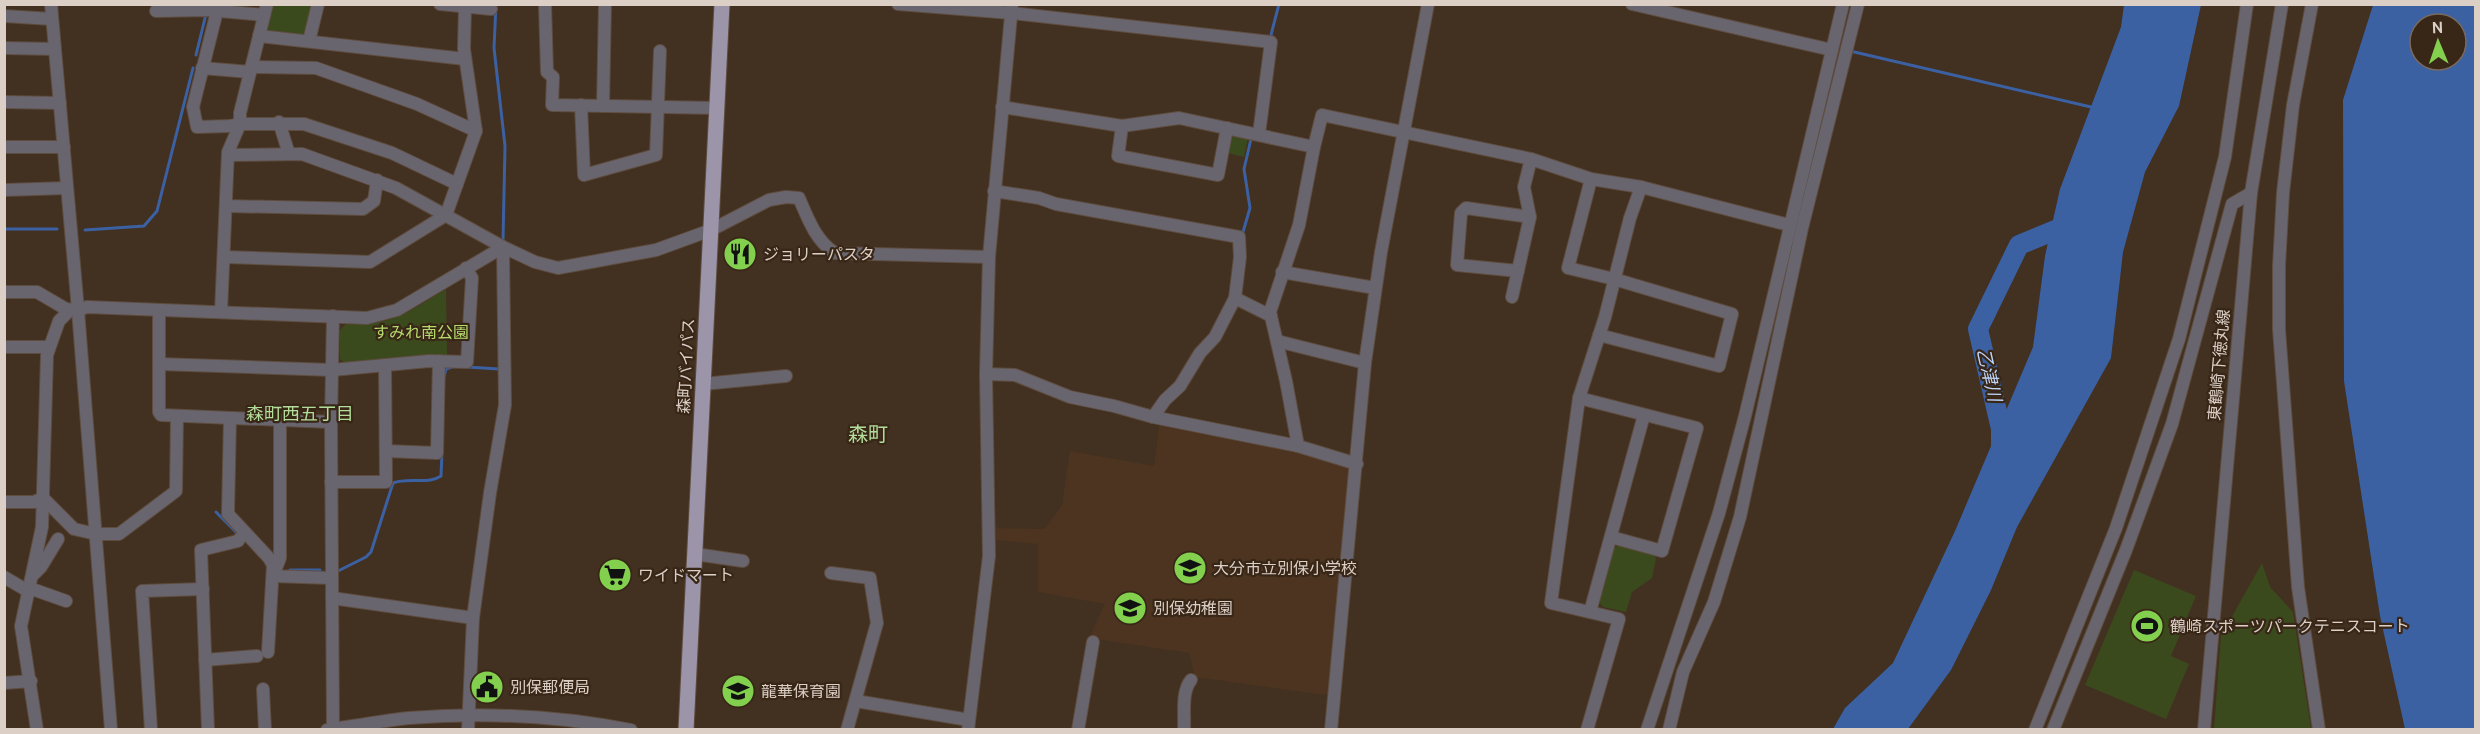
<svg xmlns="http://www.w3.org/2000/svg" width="2480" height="734" font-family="Cabin,'Noto Sans JP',sans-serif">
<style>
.built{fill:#4c3420}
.green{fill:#3b4a1d}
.water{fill:#3b61a3;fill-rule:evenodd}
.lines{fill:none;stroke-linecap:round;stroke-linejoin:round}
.stream{stroke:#3b61a3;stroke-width:3}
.river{stroke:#3b61a3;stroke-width:20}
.minor-casing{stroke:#5e4d3f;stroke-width:14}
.major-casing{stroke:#5e4d3f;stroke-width:17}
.minor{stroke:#69656f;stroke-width:12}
.major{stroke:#9c95aa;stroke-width:15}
.labels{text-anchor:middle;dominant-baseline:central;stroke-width:4.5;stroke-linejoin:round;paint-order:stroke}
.poi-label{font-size:16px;fill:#dbcfc6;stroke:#382617;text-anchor:start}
.park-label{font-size:16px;fill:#b5db6d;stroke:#382617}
.street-label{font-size:16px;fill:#dbcfc6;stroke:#382617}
.water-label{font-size:18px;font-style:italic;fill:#bed5fa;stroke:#382617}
.neighbourhood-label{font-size:18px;fill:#b2dc9a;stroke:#382617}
.quarter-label{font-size:20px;fill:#b2dc9a;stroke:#382617}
</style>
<rect width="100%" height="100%" fill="#423021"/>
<polygon class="built" points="1160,420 1307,451 1347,464 1351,470 1330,692 1324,695 1195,677 1189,653 1089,638 1105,604 1038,592 1038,544 996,540 996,528 1045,529 1062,505 1070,451 1154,466"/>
<g class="green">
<polygon points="271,5 315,5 304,36 269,31 266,28"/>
<polygon points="1235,135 1248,138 1244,157 1228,153 1231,138"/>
<path d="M446,289L447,356L346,364L340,359V330L346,324C393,326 408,312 446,289Z"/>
<polygon points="1619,545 1654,554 1656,559 1652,578 1632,592 1626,612 1603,607 1598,601 1613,549"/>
<polygon points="2262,563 2270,587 2293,612 2311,729 2214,729 2221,636"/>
<polygon points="2134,570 2196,596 2171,656 2189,664 2166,719 2085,685"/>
</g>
<g class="water">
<polygon points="2124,5 2201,5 2179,106 2145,172 2123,252 2111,358 2017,527 1991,590 1951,670 1908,729 1833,729 1845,708 1893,663 1955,531 2033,347 2045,256 2060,189 2121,27"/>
<path d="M2373,5H2475V729H2405L2380,616L2344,381L2343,100ZM2420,24H2456V60H2420Z"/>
</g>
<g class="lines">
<g class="stream">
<polyline points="496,4 494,48 505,146 503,240"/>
<polyline points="1271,35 1279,4"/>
<polyline points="1850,51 2091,107"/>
<polyline points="196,55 206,14"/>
<polyline points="4,229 57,229"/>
<polyline points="85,230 144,226 157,211 193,68"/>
<polyline points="1243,232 1250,208 1244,169 1251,139"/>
<polyline points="467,367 499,369"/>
<polyline points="444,377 446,369 452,367"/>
<polyline points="216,512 238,534"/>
<polyline points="290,570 320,570"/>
<path d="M338,571L366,557L371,552L393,483C409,477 428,485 441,476L442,452"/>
</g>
<polyline class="river" points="2001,448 2001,429 1978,329 2019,245 2070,224 2072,221"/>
<g class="minor-casing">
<g id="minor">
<polyline points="51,4 78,310 111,730"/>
<polyline points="440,4 491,9"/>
<polyline points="545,4 547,72 553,77 552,105 717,108"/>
<polyline points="898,4 1011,13 1271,42 1259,134"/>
<polyline points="1632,4 1832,50"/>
<polyline points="2312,4 2293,105 2283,193 2279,266 2279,329 2298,587 2319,730"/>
<polyline points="156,11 208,10 264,15"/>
<polyline points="217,11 193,107 197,127 230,126 240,124 304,124 392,153 457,184"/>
<polyline points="4,16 52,19"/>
<polyline points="259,36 465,59"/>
<polyline points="309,41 318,4"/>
<polyline points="4,48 55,49"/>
<polyline points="251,67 316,68 417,104 476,131"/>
<polyline points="202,68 250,72"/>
<polyline points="4,102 60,103"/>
<polyline points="581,105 584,175 656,155 660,51"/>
<polyline points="603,106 605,4"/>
<polyline points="1002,107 1122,126 1179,118 1314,147 1322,115 1531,159 1591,179 1641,187 1789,225"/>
<polyline points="279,122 289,154"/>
<polyline points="1122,126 1118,156 1218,175 1227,128"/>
<polyline points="4,147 64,147"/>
<path d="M229,155L302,154L396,188L503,247L535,262L558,268L656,250L711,230L769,200L786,197L799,198C808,219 816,241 835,253L989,257"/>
<polyline points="1591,179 1568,268 1614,279 1732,314 1719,366 1599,335"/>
<polyline points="5,190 67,188"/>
<polyline points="994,191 1039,198 1056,204 1239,237 1240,257 1235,298 1271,316"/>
<polyline points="227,206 363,209 374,201 377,180"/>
<polyline points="224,257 370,262 446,215 476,131 464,49 465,7"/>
<polyline points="1518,271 1457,265 1461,213 1466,208 1530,217"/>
<polyline points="1282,272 1375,288"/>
<polyline points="4,292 37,292 66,309 78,310 87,307 367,318 397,310 503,247"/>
<polyline points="1512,297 1530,217 1524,187 1531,159"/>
<polyline points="159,310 159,412 161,415 331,422"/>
<polyline points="221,312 228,152 240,124 240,113 267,4"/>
<polyline points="1277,341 1365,363"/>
<polyline points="4,347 49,347"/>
<polyline points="159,364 332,370 429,361 467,362 472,278 466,268"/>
<polyline points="986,374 1015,375 1070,397 1114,406 1153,417 1298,446 1357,464"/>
<polyline points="703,384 786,376"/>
<polyline points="1579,398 1697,428 1662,551 1611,537"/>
<polyline points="1153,417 1165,400 1180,386 1200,353 1215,337 1235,298"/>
<polyline points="230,418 228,514 269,558 273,565 268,652"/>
<polyline points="280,420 280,558 273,576 331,578"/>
<polyline points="1298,446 1286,381 1270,312 1299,225 1314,147"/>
<polyline points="386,451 437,453 439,361"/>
<polyline points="331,482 386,482 385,365"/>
<polyline points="43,498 74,529 96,534 119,534 176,491 177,416"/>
<polyline points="4,502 34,502 43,498"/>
<polyline points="695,554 743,561"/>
<polyline points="831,573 870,578 877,623 847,730"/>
<polyline points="34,574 41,567 58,539"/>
<polyline points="4,577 28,591 35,590 66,601"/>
<polyline points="332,598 473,618"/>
<polyline points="1590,612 1644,415"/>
<polyline points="205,660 257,656"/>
<polyline points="4,683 31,681"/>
<polyline points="263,689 265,730"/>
<polyline points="856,701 969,720"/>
<polyline points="333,729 331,422 333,316"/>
<polyline points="37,730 21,626 42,527 47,355 59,321 70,310"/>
<polyline points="151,730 142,591 203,589"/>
<polyline points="208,730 201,550 238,541 240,538"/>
<path d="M327,730C354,726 382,721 409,718C483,712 559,716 631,730"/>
<polyline points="468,730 473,618 490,493 505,405 503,247"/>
<polyline points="968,730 989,556 986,374 989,257 1012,4"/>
<polyline points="1078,730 1093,642"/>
<path d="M1184,730C1185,715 1181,692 1191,680"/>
<polyline points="1331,730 1365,363 1381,252 1428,4"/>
<polyline points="1587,730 1619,619 1551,603 1579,398 1605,317 1630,218 1641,187"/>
<polyline points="1647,730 1719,513 1745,416 1843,4"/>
<polyline points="1669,730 1683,672 1714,602 1740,517 1802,228 1858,4"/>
<polyline points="2035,730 2116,528 2179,339 2225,157 2247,4"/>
<polyline points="2053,730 2126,550 2172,424 2232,204 2251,193"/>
<polyline points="2204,730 2251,193 2282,4"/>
</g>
</g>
<g class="major-casing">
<polyline id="major" points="686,730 722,4"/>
</g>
<use href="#minor" class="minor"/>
<use href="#major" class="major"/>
</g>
<defs>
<g id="restaurant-disc" transform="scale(1.725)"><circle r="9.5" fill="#83d04e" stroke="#382617"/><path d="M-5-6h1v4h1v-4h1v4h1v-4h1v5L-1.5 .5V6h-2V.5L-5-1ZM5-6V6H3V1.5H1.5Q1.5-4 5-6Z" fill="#111"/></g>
<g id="school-disc" transform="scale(1.725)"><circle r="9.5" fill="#83d04e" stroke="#382617"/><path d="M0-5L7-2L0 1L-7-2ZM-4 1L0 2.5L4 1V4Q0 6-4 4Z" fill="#111"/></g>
<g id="supermarket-disc" transform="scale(1.725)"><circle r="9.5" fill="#83d04e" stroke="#382617"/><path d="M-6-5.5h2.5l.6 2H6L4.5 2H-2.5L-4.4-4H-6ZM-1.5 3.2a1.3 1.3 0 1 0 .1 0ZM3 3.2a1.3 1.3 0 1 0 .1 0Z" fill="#111"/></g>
<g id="stadium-disc" transform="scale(1.725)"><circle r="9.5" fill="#83d04e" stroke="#382617"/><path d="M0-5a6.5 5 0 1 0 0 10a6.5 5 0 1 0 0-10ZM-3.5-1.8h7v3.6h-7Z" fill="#111"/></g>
<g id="civic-disc" transform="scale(1.725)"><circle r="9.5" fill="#83d04e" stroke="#382617"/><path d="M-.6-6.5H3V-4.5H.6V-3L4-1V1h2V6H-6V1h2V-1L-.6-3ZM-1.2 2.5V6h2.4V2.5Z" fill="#111"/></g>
</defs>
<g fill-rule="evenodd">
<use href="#restaurant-disc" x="740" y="254"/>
<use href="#school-disc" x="1190" y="568"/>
<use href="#supermarket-disc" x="615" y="575"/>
<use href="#school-disc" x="1130" y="608"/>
<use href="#stadium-disc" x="2147" y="626"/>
<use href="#civic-disc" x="487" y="687"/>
<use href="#school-disc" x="738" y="691"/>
</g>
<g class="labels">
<g class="poi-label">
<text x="763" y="254">ジョリーパスタ</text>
<text x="1213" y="568">大分市立別保小学校</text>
<text x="638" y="575">ワイドマート</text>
<text x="1153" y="608">別保幼稚園</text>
<text x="2170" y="626">鶴崎スポーツパークテニスコート</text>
<text x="510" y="687">別保郵便局</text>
<text x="761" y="691">龍華保育園</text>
</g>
<g class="park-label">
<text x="421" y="332">すみれ南公園</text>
</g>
<g class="street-label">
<text transform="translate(2219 365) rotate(-85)">東鶴崎下徳丸線</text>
<text transform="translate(686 366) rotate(-87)">森町バイパス</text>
</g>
<g class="water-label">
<text transform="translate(1989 375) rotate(77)">乙津川</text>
</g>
<g class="neighbourhood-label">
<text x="300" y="414">森町西五丁目</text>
</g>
<g class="quarter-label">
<text x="868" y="434">森町</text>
</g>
</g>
<rect width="2480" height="734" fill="none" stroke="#dbcfc6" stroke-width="12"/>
<g transform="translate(2438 42) rotate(358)"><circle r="28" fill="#382617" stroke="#796a5d" stroke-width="1.5"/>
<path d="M0-4.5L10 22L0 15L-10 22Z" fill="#83d04e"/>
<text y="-9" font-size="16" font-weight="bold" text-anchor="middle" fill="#dbcfc6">N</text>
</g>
</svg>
